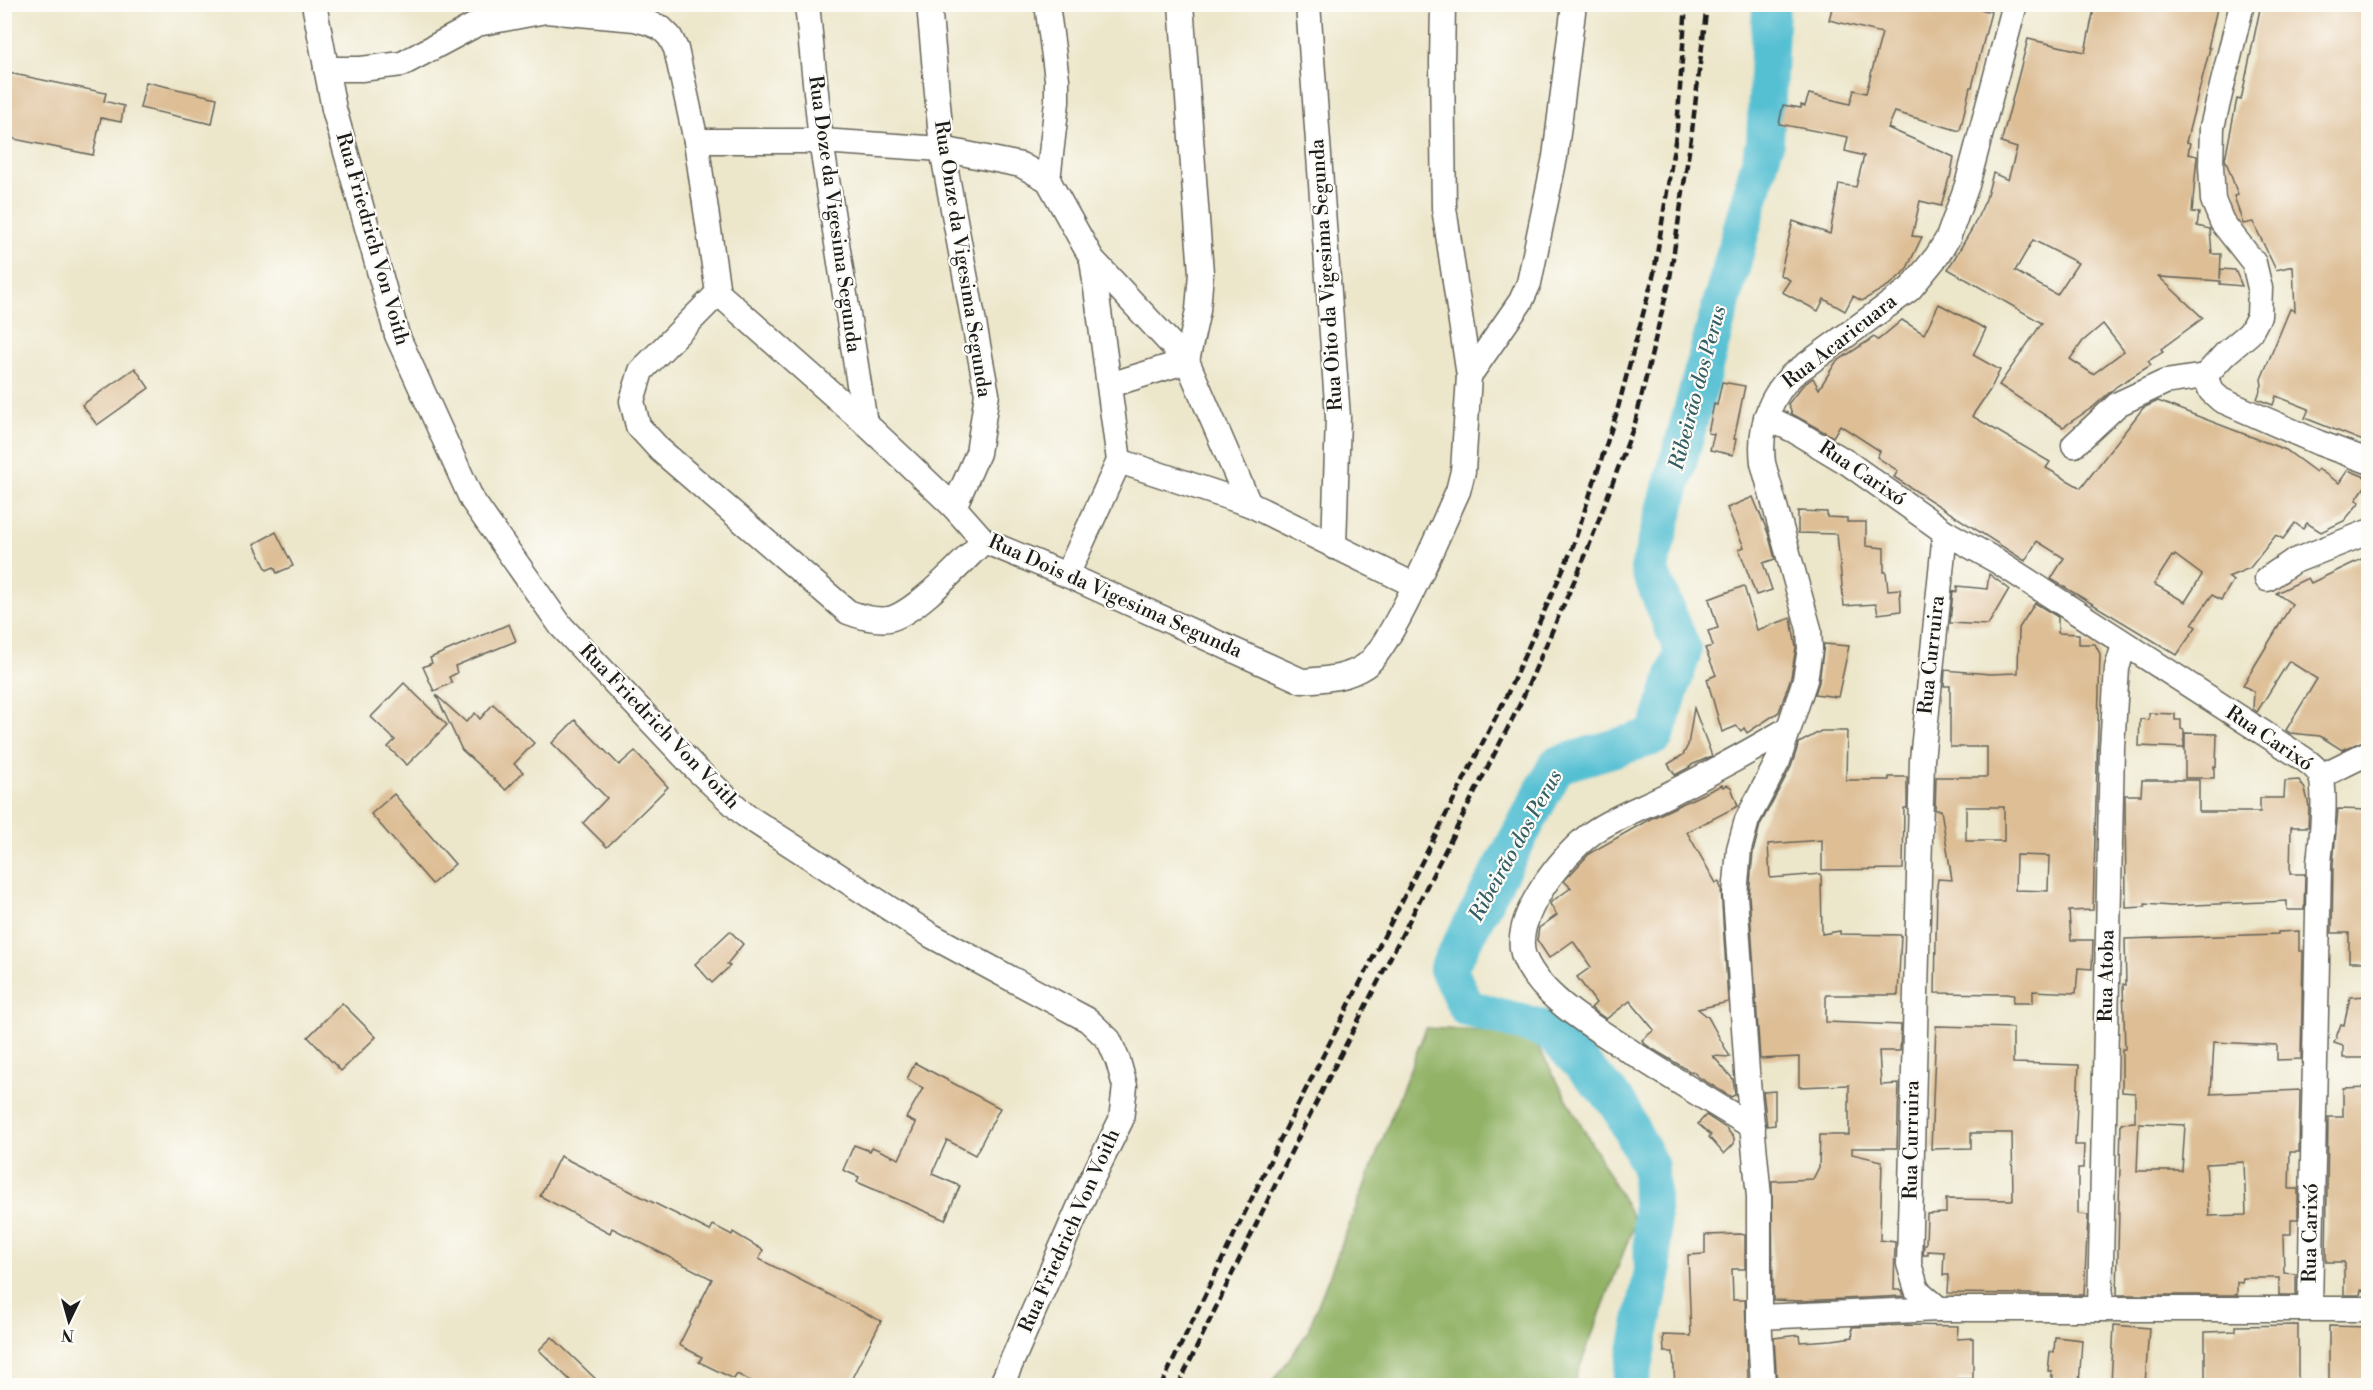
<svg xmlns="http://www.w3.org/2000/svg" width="2373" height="1390" font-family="'Libre Bodoni',serif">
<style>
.forest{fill:#92b266;stroke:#576741;stroke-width:1.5}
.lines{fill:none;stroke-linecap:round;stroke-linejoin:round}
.river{stroke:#57c0d3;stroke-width:38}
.building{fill:#ddbe95;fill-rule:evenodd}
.minor-casing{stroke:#656359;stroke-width:27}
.minor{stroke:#fff;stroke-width:24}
.rail{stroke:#1c1c1c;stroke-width:4.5;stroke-dasharray:9 4.5;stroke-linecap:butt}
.labels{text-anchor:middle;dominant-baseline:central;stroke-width:4.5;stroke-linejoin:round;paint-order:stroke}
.street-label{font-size:20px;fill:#1c1c1c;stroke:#fdfcf7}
.water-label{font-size:21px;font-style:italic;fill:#345e65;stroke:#fdfcf7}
</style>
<rect width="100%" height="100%" fill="#fdfcf7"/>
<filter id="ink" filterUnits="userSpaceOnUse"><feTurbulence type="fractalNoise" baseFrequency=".0167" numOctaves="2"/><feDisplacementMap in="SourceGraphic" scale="12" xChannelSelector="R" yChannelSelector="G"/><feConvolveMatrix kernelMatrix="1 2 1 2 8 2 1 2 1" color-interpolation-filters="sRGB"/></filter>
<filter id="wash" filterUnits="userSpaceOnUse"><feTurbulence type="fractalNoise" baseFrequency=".008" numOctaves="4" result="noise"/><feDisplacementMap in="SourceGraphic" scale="24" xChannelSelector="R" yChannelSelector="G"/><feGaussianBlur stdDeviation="1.35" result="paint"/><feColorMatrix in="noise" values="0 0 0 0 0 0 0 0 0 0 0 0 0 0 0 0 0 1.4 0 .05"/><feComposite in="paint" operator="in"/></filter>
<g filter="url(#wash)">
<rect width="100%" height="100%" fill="#ece6ca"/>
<polygon class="forest" points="1426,1028 1531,1034 1635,1222 1573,1385 1271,1385 1307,1333"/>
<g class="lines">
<polyline class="river" points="1630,1386 1653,1271 1650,1167 1618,1103 1549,1030 1467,1008 1448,969 1557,765 1655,736 1683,651 1649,569 1765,143 1771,4"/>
</g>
<g id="blocks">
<g class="building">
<polygon points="1833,4 1981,4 1980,9 1991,12 1972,87 1970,87 1960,131 1895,112 1888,128 1954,157 1950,178 1949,178 1941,206 1920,201 1912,236 1922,237 1906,270 1891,284 1862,301 1853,296 1845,311 1824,299 1818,311 1782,292 1790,280 1780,275 1793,221 1830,234 1839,184 1856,187 1864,156 1845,151 1848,137 1779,124 1783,105 1801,108 1801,105 1805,106 1809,94 1850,104 1854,90 1866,93 1882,33 1829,20"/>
<path d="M2095,4H2218L2208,48H2210L2186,142L2190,143L2188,154L2197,156L2192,212L2199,213L2197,226L2210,229L2212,254H2221L2220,279L2221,269L2235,270L2242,286L2220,284V281L2159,277L2203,318L2161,349L2163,352L2148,361L2151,365L2117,386L2093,407L2063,427L1999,385L2042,323L1948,269L1972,229L1986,199L1993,173L2008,180L2017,148L2001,143L2028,39L2085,52ZM2033,240L2078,263L2057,295L2015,271ZM2103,324L2124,351L2093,374L2070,359L2083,341Z"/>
<polygon points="2261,4 2368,4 2368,443 2305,418 2309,409 2276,396 2273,405 2257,399 2262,385 2261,379 2290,309 2295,311 2293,266 2276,270 2253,222 2243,224 2234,196 2238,195 2225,159 2237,99 2241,100"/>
<polygon points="4,72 106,93 104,101 124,106 121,122 101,118 93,155 4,137"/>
<polygon points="146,82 217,98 212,124 140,108"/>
<path d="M1939,304L1986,329L1973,355L2000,370L1990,390L1972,416L2050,462L2046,468L2081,488L2143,408L2158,401L2286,450L2316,472L2318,469L2339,483L2348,470L2368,478V482L2356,500L2360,502L2344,521L2321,532L2307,523L2303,529L2295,523L2283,539L2276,535L2250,568L2228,577L2233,581L2221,600L2212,595L2192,624L2196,627L2177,655L2051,579L2064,558L2037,541L2025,561L1894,477L1898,471L1877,457L1880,451L1840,425L1833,437L1792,414L1788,404L1802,386L1813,378L1819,389L1836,362L1874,337L1878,340L1902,320L1924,334ZM2175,555L2202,575L2185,602L2154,584L2172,556L2174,557Z"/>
<polygon points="135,368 149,388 97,425 82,405"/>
<polygon points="1722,382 1745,386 1734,439 1736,439 1733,455 1710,450 1714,434 1708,433 1714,404 1717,405"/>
<polygon points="1753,497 1768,533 1775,559 1763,563 1772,590 1756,595 1739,549 1744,547 1727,508"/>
<polygon points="1798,511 1827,512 1827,517 1847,518 1847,522 1866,522 1866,546 1884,548 1884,572 1886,572 1888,590 1900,589 1901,611 1878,614 1876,604 1844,606 1837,534 1798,533"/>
<polygon points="276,532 293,566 277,573 274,567 267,570 254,544"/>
<polygon points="2368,556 2368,739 2342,750 2320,736 2290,733 2286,730 2317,679 2289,661 2257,712 2253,709 2254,692 2243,685 2292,604 2276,593 2308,578 2311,583"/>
<polygon points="1989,574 2009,589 1988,625 1950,623 1953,591 1957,592 1957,586 1987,589"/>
<polygon points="1744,586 1757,630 1791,618 1796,648 1791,677 1779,712 1747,733 1744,728 1741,731 1737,726 1722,732 1707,679 1716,675 1705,648 1713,646 1708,631 1718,628 1709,599"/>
<path d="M2035,603L2058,617V633L2079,634V644H2095L2100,654L2093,910L2069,911L2071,940H2093L2092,969L2078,968L2076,993L2033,991V1003H2013L2014,995L2005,994L1935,993L1937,886L1938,879L1952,880L1941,810H1935L1936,777H1987V747H1950V686H1944L1945,670L1990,674L2018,673L2019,628ZM1966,807H2004V841H1966ZM2016,855L2049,856L2048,891L2015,890Z"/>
<polygon points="509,624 516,641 455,666 457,673 449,677 452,683 434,691 423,667 432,663 430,658"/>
<polygon points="1824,644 1849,646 1838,697 1815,694 1819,682"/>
<polygon points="404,683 447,725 407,765 388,747 395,740 371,717"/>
<polygon points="436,695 466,722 475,713 480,719 493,704 534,743 514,764 523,772 506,790 462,750"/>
<polygon points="1694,708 1712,756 1689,766 1690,767 1675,775 1668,764 1683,755 1688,745"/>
<polygon points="2149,713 2175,714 2175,720 2181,720 2181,729 2184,730 2184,748 2139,746 2140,719 2149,720"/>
<polygon points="575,720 619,765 635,751 668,787 607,847 583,823 607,798 552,743"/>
<polygon points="1821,731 1847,731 1846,780 1889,780 1889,777 1907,777 1907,808 1904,808 1903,869 1822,870 1822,840 1768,844 1770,878 1821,874 1822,934 1840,931 1840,934 1901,935 1898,995 1826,995 1826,1022 1901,1025 1900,1051 1879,1051 1881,1085 1899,1084 1897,1148 1852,1148 1852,1154 1882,1161 1880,1240 1895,1242 1894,1290 1902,1290 1904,1296 1802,1301 1773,1300 1772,1181 1813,1179 1819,1167 1820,1135 1849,1135 1849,1085 1799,1087 1799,1057 1760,1059 1749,895 1753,852 1760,825 1791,767 1799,743"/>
<polygon points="2185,733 2217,734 2216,767 2214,766 2214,778 2185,778"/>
<polygon points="2142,780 2199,780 2199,812 2260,812 2260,798 2284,798 2285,781 2299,780 2305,789 2309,806 2308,827 2291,827 2290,874 2305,874 2304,910 2287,910 2287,901 2171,906 2145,904 2145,907 2126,908 2125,795 2141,795"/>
<polygon points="1722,785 1723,787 1727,785 1731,787 1738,806 1687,832 1716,883 1719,882 1721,888 1728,1002 1698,1009 1708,1017 1730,1057 1713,1056 1733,1079 1735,1095 1731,1097 1700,1078 1692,1071 1691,1072 1646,1045 1642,1040 1654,1030 1630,1001 1606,1019 1591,1008 1596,1003 1577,977 1591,967 1573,941 1549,958 1537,940 1539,928 1557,915 1550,904 1551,902 1571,888 1564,881 1590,853 1650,819"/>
<polygon points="394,794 455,864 432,884 371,814"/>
<polygon points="2338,809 2368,810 2368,962 2349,962 2349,933 2332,933 2333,864"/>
<polygon points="730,931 743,944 727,964 730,966 712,983 695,964"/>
<path d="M2299,931V951H2303L2301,1059L2277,1060V1045L2214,1042L2211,1094L2300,1090L2299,1152H2290L2289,1189H2298V1219H2291V1234H2283L2284,1273L2296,1274V1295H2279V1278H2243L2242,1283L2237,1282V1295H2117L2121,1123L2135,1122V1093L2122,1092V1049H2125L2123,984L2126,985L2125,939L2278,934V932ZM2139,1123L2185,1125L2182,1171H2137ZM2244,1162L2246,1215L2209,1216L2206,1164Z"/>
<polygon points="2368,996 2368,1058 2343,1058 2343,1046 2334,1043 2341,1024 2344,1025 2350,997"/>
<polygon points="342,1003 376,1037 341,1071 308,1037"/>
<polygon points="1936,1026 2013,1028 2013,1063 2079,1065 2075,1145 2084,1145 2083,1168 2078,1168 2078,1214 2088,1215 2084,1295 1948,1293 1949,1275 1943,1275 1944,1252 1928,1251 1928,1255 1923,1255 1924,1244 1926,1245 1927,1214 1946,1213 1946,1199 2013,1200 2012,1133 1971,1133 1971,1148 1931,1149"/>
<polygon points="915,1063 1000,1108 975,1155 947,1140 932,1174 960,1186 945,1220 857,1182 859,1177 843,1170 854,1145 870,1151 872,1147 899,1159 916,1123 906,1118 923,1088 907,1079"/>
<polygon points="2368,1087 2368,1291 2361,1290 2360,1295 2344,1295 2344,1262 2326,1262 2328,1117 2343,1117 2343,1088"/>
<polygon points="1775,1091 1775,1125 1767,1126 1763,1092"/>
<polygon points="1706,1115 1726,1128 1734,1138 1734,1144 1724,1154 1709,1137 1711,1135 1698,1124"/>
<polygon points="560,1156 710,1231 713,1225 732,1235 733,1232 763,1250 759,1259 881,1321 848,1386 760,1386 737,1374 734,1379 699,1362 702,1357 679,1345 712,1279 612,1228 610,1233 540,1196"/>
<polygon points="1740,1234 1745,1235 1745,1269 1732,1269 1733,1300 1745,1300 1748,1381 1725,1381 1725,1386 1675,1386 1673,1352 1664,1352 1663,1335 1691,1336 1688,1255 1705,1254 1705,1235"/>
<polygon points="1907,1325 1958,1326 1957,1339 1973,1338 1973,1379 1958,1379 1958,1385 1777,1386 1774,1338 1799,1335 1800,1342 1832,1340 1853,1337 1852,1327"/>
<polygon points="2114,1325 2149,1328 2145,1384 2111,1384"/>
<polygon points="2298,1325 2298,1386 2205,1386 2205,1332 2236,1331 2236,1326"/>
<polygon points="2329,1326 2368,1327 2368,1377 2360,1377 2360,1386 2329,1386"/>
<polygon points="552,1337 603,1386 576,1386 539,1350"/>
<polygon points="2055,1337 2082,1340 2079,1386 2052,1383 2053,1376 2051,1376 2051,1371 2048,1371 2050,1352 2054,1352"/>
</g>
</g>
</g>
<g filter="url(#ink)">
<use href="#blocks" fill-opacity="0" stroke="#656359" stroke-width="1.5"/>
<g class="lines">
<g class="minor-casing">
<g id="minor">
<polyline points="314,4 334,109 397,335 472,500 561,626 696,769 745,815 932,936 1088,1020 1109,1040 1118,1061 1125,1086 1121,1120 1087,1189 1001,1386"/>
<polyline points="807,4 821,141 865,423"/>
<polyline points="929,4 942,149 987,394 978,453 954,507"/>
<polyline points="1047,4 1057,79 1057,102 1048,180"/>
<polyline points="1308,4 1338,417 1334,547"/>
<path d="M326,69H361L402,64L477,24L546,11L635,19L649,23L661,28L670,37L676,49L696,141L718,293L865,423L954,507L984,541L1067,575L1302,681C1325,679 1345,679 1365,666C1391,649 1442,525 1458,491L1463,471L1469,376L1444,208L1442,63L1443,4"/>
<polyline points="696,141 821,141 942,149 1021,165 1048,180 1092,259 1187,361 1249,504"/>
<path d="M718,293L641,371L632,401L638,426L660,450L848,612C861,617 875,621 889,619C916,613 963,561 984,541"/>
<polyline points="1469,376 1521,301 1529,283 1555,157 1574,4"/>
<polyline points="2205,376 2211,391 2221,400 2319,443 2368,461"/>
<polyline points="1110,385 1187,361 1198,310 1201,273 1181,4"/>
<path d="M1766,417L1793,430L1848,463L1945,532L1997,561L2293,752C2302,758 2317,766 2321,777C2327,797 2321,842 2319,863L2310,1308"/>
<polyline points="2074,445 2118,404 2165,382 2205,376 2225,354 2250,333 2259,316 2260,288 2254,263 2222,222 2213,200 2211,166 2212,127 2242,4"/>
<polyline points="1119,461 1249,504 1414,585"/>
<polyline points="1945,532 1922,760 1909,1264 1917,1290 1939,1309 2368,1309"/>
<polyline points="1067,575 1119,461 1092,259"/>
<polyline points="2267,579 2292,562 2368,532"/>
<polyline points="2321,776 2368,753"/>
<path d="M1753,1127C1713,1103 1672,1078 1633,1053C1597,1029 1543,1000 1525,959C1508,921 1563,854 1592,833C1612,818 1646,806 1669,794C1709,774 1749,752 1788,729"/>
<polyline points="2100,1309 2112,747 2117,668 2124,645"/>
<polyline points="1759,1317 1939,1309"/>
<path d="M1763,1386L1759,1317V1197L1747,1072L1735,895L1739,849L1747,820L1778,761L1805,680L1810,649L1809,629L1763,463C1759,429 1768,399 1792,375L1910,289L1937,256L1948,238L1967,185L2015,4"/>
</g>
</g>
<use href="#minor" class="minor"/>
<g class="rail">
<polyline points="1161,1386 1280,1140 1506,697 1572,549 1616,415 1654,273 1677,129 1686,4"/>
<polyline points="1178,1386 1294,1146 1520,704 1586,554 1635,423 1670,278 1692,131 1707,4"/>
</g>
</g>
</g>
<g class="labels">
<g class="street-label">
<text transform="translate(834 214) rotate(82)">Rua Doze da Vigesima Segunda</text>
<text transform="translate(372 239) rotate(74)">Rua Friedrich Von Voith</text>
<text transform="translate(962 259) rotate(81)">Rua Onze da Vigesima Segunda</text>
<text transform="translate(1327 275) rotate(-94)">Rua Oito da Vigesima Segunda</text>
<text transform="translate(1840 342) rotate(-38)">Rua Acaricuara</text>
<text transform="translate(1862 474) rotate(34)">Rua Carixó</text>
<text transform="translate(1115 597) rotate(24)">Rua Dois da Vigesima Segunda</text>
<text transform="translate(1932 655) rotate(-84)">Rua Curruira</text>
<text transform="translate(659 727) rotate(46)">Rua Friedrich Von Voith</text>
<text transform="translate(2269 739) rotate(34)">Rua Carixó</text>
<text transform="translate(2107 976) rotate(-89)">Rua Atoba</text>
<text transform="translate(1912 1140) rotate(-89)">Rua Curruira</text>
<text transform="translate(1070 1231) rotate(-66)">Rua Friedrich Von Voith</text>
<text transform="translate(2311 1233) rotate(-89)">Rua Carixó</text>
</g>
<g class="water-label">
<text transform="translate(1698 388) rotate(-75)">Ribeirão dos Perus</text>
<text transform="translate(1516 846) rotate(-61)">Ribeirão dos Perus</text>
</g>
</g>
<rect width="2373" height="1390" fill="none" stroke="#fdfcf7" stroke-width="24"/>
<g transform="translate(69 1321) rotate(185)" stroke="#fdfcf7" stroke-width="4.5" paint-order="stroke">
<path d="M0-4.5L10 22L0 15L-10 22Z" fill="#1c1c1c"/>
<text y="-9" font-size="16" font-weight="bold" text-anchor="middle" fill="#1c1c1c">N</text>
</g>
</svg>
